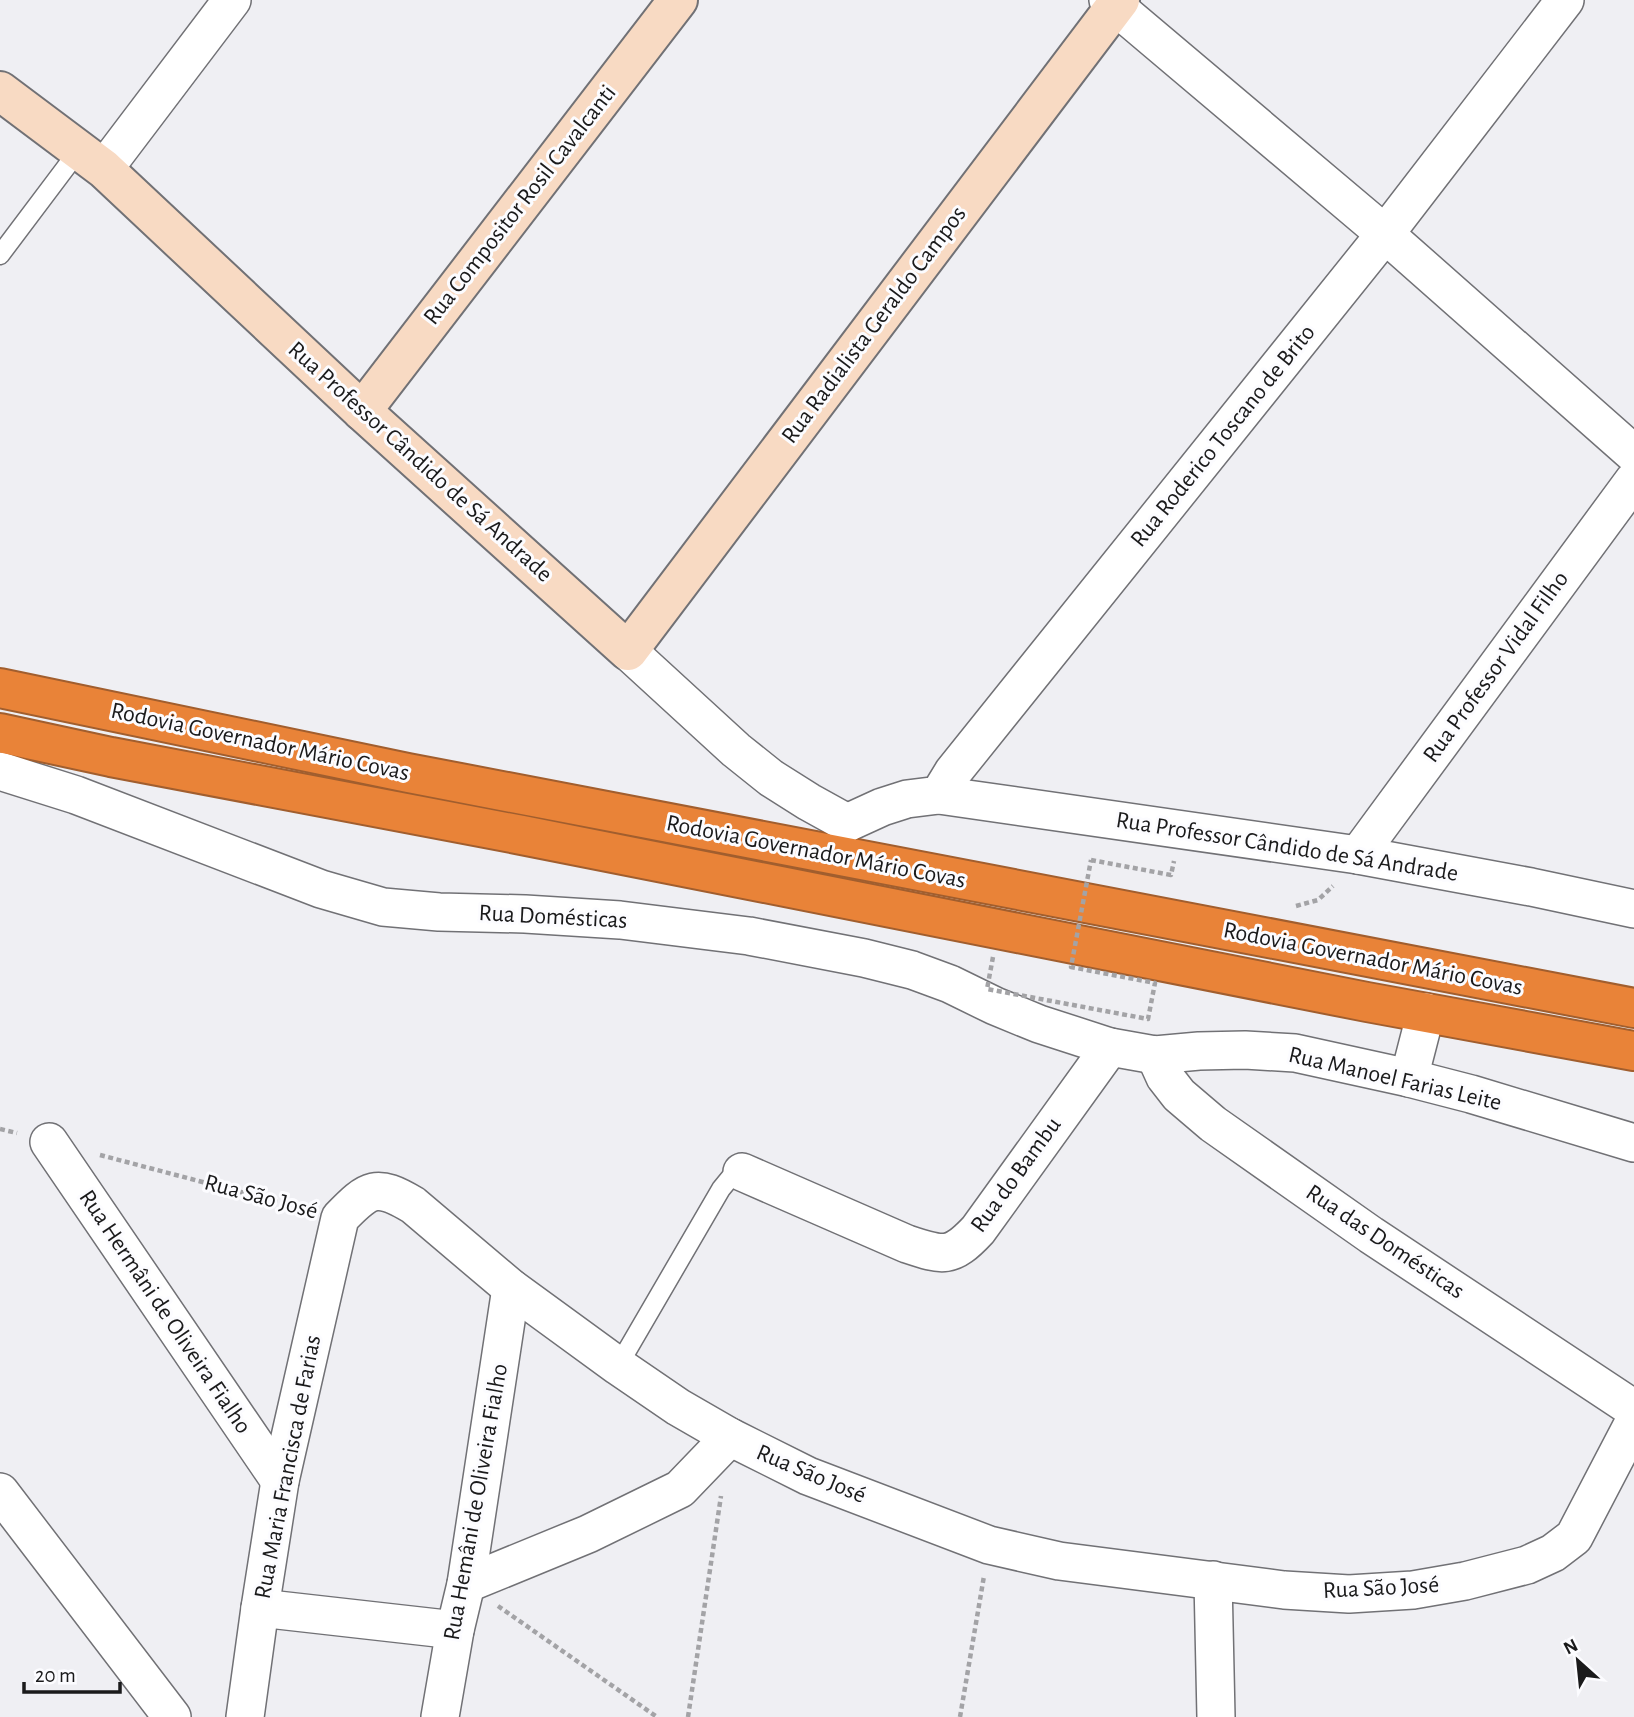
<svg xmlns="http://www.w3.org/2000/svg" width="1634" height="1717" font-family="'Alegreya Sans',sans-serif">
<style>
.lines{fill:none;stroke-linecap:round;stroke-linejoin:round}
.lane-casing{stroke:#717175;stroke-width:21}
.street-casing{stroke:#717175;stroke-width:40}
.secondary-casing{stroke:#717175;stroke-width:42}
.highway-casing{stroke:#a15e2e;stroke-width:42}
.path{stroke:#a3a3a6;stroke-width:4.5;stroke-dasharray:5 3.5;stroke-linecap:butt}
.lane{stroke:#fff;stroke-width:18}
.street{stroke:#fff;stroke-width:37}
.secondary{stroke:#f8dac3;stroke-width:38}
.highway{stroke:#e98338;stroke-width:38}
.path-bridge{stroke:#a3a3a6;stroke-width:4.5;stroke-dasharray:5 3.5;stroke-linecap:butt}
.labels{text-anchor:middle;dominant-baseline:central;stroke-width:6;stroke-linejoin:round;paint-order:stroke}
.street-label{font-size:24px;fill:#1a1a1b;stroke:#fcfcff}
</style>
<rect width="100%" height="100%" fill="#efeff3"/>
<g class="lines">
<g class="lane-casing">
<g id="lane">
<polyline points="0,255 79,150"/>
<polyline points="618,1366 721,1189 730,1178 742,1172"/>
</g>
</g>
<g class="street-casing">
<g id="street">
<polyline points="1108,0 1385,234 1634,454"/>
<polyline points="104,169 232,0"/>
<polyline points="628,651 736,750 771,778 809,802 847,823"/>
<polyline points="0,771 76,795 321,889 383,907 439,912 525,914 620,920 749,936 864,958 912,970 950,984 995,1006 1039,1024 1110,1047 1155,1055 1199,1051 1245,1050 1295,1053 1409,1078 1471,1094 1634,1143"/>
<polyline points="939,795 1358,855 1531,887 1634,909"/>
<polyline points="847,823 882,807 907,799 939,795 953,772 1385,234 1565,0"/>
<polyline points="1358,855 1634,480"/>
<polyline points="1155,1055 1165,1077 1179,1095 1213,1124 1371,1235 1634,1409"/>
<polyline points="1409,1078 1426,1012"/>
<polyline points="49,1142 280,1481"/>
<path d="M742,1172L907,1244C943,1256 951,1259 978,1230L1110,1047"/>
<polyline points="0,1492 172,1717"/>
<polyline points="1213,1580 1216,1717"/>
<polyline points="466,1584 588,1534 680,1489 730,1437"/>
<polyline points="260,1608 455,1630"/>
<path d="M245,1717L260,1608L280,1481L340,1218C369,1188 376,1183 413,1205L511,1288L618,1366L678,1407L730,1437L808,1476L989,1545L1059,1561L1284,1590L1349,1594L1413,1590L1465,1581L1527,1565L1553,1553L1574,1537L1634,1422"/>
<polyline points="440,1717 455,1630 466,1584 511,1288"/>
</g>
</g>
<g class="secondary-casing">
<g id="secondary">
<polyline points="0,91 104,169 362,411 628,651 1120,0"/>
<polyline points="362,411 678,0"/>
</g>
</g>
<g class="highway-casing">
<g id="highway">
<polyline points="0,688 408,773 1634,1008"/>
<polyline points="0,733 111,757 522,835 1367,1002 1634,1051"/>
</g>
</g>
<g class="path">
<polyline points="1091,860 1171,875 1174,861"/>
<polyline points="1296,906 1318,900 1333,886"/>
<polyline points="0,1129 17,1133"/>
<polyline points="100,1155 309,1210"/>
<polyline points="498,1606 657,1717"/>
<polyline points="688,1717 721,1496"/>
<polyline points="960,1717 984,1576"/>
</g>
<use href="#lane" class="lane"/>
<use href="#street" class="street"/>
<use href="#secondary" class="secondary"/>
<use href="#highway" class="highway"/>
<polyline class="path-bridge" points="993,957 987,989 1148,1019 1155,983 1071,967 1091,860"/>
</g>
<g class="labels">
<g class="street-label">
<text transform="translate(520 205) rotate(-52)">Rua Compositor Rosil Cavalcanti</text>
<text transform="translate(874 325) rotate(-53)">Rua Radialista Geraldo Campos</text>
<text transform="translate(1223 436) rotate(-51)">Rua Roderico Toscano de Brito</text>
<text transform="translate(420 462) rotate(42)">Rua Professor Cândido de Sá Andrade</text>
<text transform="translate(1496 667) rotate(-54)">Rua Professor Vidal Filho</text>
<text transform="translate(260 742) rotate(12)">Rodovia Governador Mário Covas</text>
<text transform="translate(1287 847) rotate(9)">Rua Professor Cândido de Sá Andrade</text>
<text transform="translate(816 852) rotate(11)">Rodovia Governador Mário Covas</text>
<text transform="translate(553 917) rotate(3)">Rua Domésticas</text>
<text transform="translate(1373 959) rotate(11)">Rodovia Governador Mário Covas</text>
<text transform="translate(1395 1079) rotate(13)">Rua Manoel Farias Leite</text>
<text transform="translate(1016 1175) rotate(-54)">Rua do Bambu</text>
<text transform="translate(261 1197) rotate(15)">Rua São José</text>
<text transform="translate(1385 1242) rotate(34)">Rua das Domésticas</text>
<text transform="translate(165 1312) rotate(56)">Rua Hermâni de Oliveira Fialho</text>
<text transform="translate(288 1467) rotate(-79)">Rua Maria Francisca de Farias</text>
<text transform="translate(811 1474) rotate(23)">Rua São José</text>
<text transform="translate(476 1502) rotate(-80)">Rua Hemâni de Oliveira Fialho</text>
<text transform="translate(1381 1588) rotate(-3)">Rua São José</text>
</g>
</g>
<g transform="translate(1578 1661) rotate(333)" stroke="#fcfcff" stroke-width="5" paint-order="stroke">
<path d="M0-5L12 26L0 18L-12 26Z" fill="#1a1a1b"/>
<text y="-10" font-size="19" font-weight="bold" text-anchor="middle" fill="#1a1a1b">N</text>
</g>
<path d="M24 1682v10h96v-10" fill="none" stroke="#1a1a1b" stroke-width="3.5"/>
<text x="35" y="1682" font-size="21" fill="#1a1a1b" stroke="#fcfcff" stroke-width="5" paint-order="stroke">20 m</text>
</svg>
